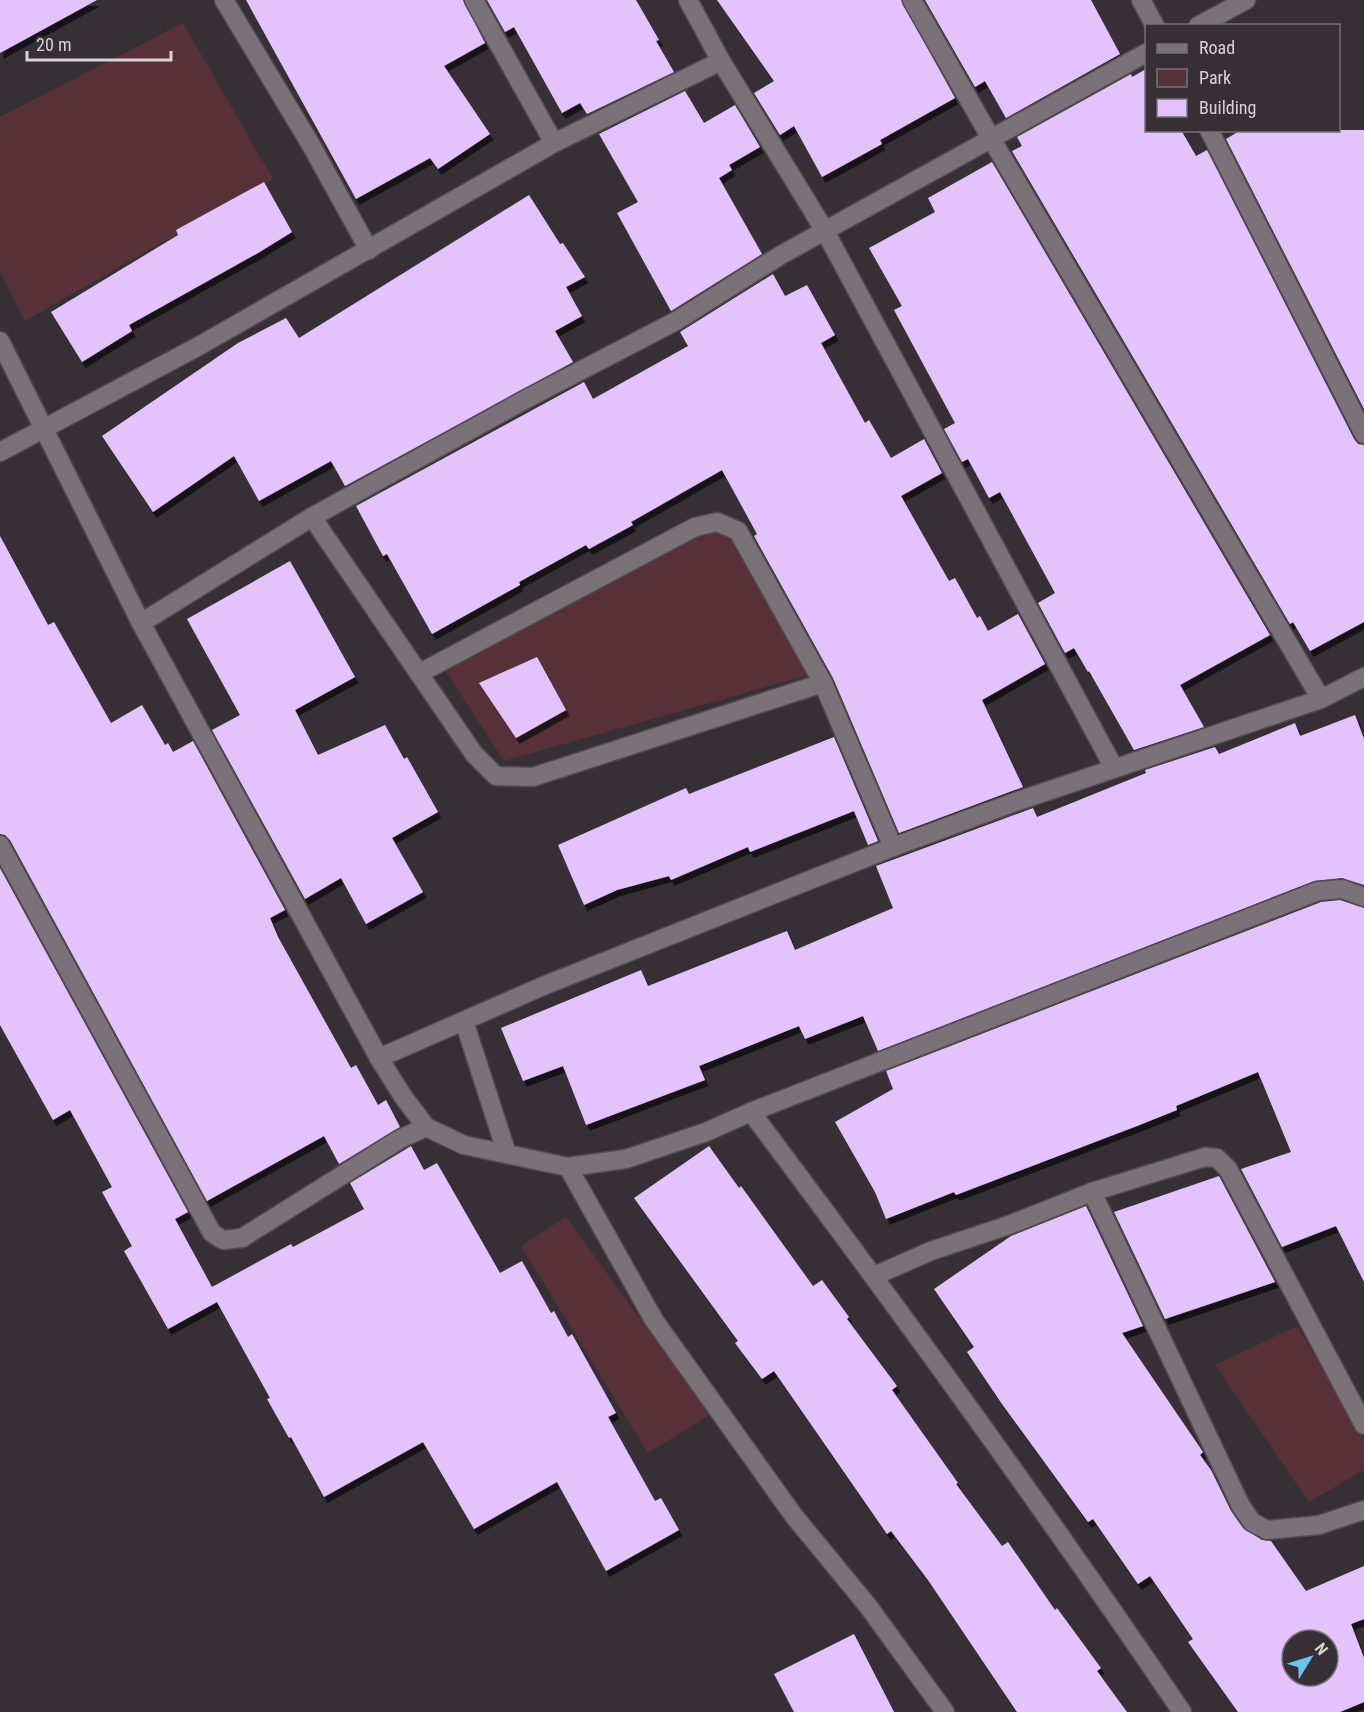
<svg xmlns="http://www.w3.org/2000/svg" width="1364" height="1712" font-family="'Roboto Condensed',sans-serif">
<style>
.green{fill:#583138}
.building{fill:#e4c3fd;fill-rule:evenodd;filter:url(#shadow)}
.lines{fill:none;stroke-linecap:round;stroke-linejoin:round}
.street-casing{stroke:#524c52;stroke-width:21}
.street{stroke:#7a7179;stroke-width:18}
</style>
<defs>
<filter id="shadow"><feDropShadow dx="3.5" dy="6" stdDeviation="0" flood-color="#0009"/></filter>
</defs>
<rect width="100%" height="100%" fill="#372f36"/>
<g class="green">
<polygon points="183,23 273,179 25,321 0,271 0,117"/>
<polygon points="708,524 735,534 808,675 504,761 445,670"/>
<polygon points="566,1217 710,1415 648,1453 521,1246"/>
<polygon points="1297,1326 1364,1440 1364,1470 1309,1502 1215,1365"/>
</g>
<g class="building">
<polygon points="0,0 97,0 0,53"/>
<polygon points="246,0 463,0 485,43 444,66 490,134 438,169 430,158 356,199"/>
<polygon points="487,0 636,0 659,40 656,41 674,72 587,114 580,103 562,113 514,27 505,32"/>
<polygon points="717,0 901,0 955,98 880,140 882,144 822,177 794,126 780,135 754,93 774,81"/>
<polygon points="925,0 1091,0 1120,54 1006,118 985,81 975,87"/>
<polygon points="1146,69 1146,130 1181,130 1196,156 1207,150 1354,439 1358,444 1364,445 1364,622 1310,651 1293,622 1290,624 1012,151 1022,146 1017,137 1131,74 1132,77"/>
<polygon points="685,91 704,123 735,105 760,147 729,165 732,170 719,178 762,254 671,311 617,213 638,202 599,134"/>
<polygon points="1241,130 1364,130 1364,409 1226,139"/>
<polygon points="992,162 1270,635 1180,685 1204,727 1134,750 1089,671 1088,672 1074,648 1065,653 1038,603 1055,593 1000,492 989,498 968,459 962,462 944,429 955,423 894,310 902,306 869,248 935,212 928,198"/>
<polygon points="264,182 292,232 258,253 129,325 132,331 82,362 51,312 178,235 176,230"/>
<polygon points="529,195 560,244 563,243 585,277 566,287 582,316 555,331 573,362 345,486 331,461 259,501 234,456 153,512 102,436 238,343 286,318 299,338"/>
<polygon points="773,274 785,296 807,285 835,335 821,343 865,423 869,420 891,458 924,439 942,473 901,496 949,581 955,578 977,618 980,616 988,631 1018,614 1045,664 982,700 1023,787 899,833 833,678 754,536 757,534 722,470 631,522 633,525 589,549 586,545 519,582 520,585 432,634 387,554 383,556 356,506 584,382 593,399 688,346 680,332"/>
<polygon points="0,536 48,625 54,622 111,723 142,705 165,745 168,743 173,752 193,741 285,910 270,918 278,937 351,1068 356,1065 378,1105 386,1100 400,1127 339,1164 324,1136 207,1201 10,840 5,835 0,834"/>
<polygon points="290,561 355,677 295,710 318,755 385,725 404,759 407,757 438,812 392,838 423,892 366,924 341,878 305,899 212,730 240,715 187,619"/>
<polygon points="537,657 566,710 516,738 479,683"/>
<polygon points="1355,715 1364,739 1364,885 1342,878 1314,881 878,1051 863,1016 805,1039 799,1026 699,1066 705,1080 586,1125 563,1066 523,1081 501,1028 641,970 648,986 787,931 795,950 893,908 876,866 1033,808 1037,817 1146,773 1145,770 1215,747 1219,754 1295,723 1300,736"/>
<polygon points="834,737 878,841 868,845 854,811 750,852 748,847 671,880 669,876 617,890 584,905 558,845 686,788 689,794"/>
<polygon points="0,868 188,1212 175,1219 212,1287 291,1244 293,1247 364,1209 350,1183 411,1146 424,1170 437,1163 500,1273 522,1261 551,1313 554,1311 568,1337 572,1334 616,1413 608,1417 655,1501 661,1498 679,1530 606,1571 557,1482 474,1529 423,1442 324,1497 291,1437 289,1438 267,1399 270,1398 217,1302 168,1329 124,1251 132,1246 102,1192 112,1187 70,1110 53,1120 0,1025"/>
<polygon points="1340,900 1364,908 1364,1282 1336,1226 1282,1247 1241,1169 1291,1152 1258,1072 1176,1106 1177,1110 1137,1126 956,1195 954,1192 886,1219 875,1192 835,1122 893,1089 886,1071 1321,902"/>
<polygon points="709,1146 739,1188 741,1186 813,1286 822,1280 849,1317 847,1319 897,1386 892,1390 958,1483 956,1484 1002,1546 1008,1542 1055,1610 1057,1608 1101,1668 1097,1671 1127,1712 1017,1712 928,1580 891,1531 887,1534 774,1371 762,1379 735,1343 738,1341 634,1198"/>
<polygon points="1219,1176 1275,1282 1165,1319 1114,1212"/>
<path d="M1086,1206L1143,1326L1122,1333L1203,1452L1200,1455L1211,1470L1231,1511L1243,1528L1262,1540L1271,1541L1306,1591L1364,1566V1619L1351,1624L1364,1658V1702L1340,1712H1238L1188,1642L1193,1639L1150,1576L1138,1584L1093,1519L1088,1522L1002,1404L967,1352L974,1347L934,1289L1011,1236ZM1292,1640H1328V1676H1292Z"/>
<polygon points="854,1634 894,1712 794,1712 774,1674"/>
</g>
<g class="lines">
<g class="street-casing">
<g id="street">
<polyline points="224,0 311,145 369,250"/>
<polyline points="474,0 554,143"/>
<polyline points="688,0 721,61 825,231 1114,768"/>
<polyline points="912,0 992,140 1321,699"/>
<polyline points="1141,0 1155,26"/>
<polyline points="1198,26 1246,0"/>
<polyline points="1209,130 1364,434"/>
<polyline points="0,341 141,623 379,1058 402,1095 426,1127 464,1145 568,1167 654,1320 794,1516 868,1606 945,1712"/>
<polyline points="0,452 197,347 554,143 721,61"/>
<polyline points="312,517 474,754 496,776 533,777 823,683 893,847"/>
<polyline points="141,623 312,517 528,398 676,321 781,255 1146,53"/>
<polyline points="420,673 695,527 717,522 738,531 823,683"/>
<polyline points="0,845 212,1233 223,1240 242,1238 400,1139 426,1127"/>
<polyline points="464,1021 507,1154"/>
<polyline points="379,1058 543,986 893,847 1018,801 1321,699 1364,677"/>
<path d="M751,1112C899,1309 1044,1508 1182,1712"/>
<polyline points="568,1167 626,1159 706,1132 751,1112 1318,891 1342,889 1364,897"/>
<polyline points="1092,1192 1241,1506 1252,1522 1267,1530 1319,1525 1364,1510"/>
<polyline points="874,1276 931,1251 1009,1225 1092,1192 1205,1157 1217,1158 1228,1169 1364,1425"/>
</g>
</g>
<use href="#street" class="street"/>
</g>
<rect x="1145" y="24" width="195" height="108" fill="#372f36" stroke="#777177" stroke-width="1.5"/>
<rect x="1157" y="44" width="30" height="9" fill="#7a7179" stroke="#777177" stroke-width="1.5"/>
<text x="1199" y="54" font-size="18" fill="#d8d3d8">Road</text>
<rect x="1157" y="69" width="30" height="18" fill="#583138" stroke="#777177" stroke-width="1.5"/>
<text x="1199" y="84" font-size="18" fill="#d8d3d8">Park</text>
<rect x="1157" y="99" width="30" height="18" fill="#e4c3fd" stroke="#777177" stroke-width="1.5"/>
<text x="1199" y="114" font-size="18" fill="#d8d3d8">Building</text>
<g transform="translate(1310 1658) rotate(52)"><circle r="28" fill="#372f36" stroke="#777177" stroke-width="1.5"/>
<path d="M0-4.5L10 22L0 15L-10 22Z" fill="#6ac3f1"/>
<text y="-9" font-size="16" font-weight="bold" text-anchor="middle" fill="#d8d3d8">N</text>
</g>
<path d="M27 51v9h144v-9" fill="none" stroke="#d8d3d8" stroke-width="3"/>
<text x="36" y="51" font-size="18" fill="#d8d3d8" stroke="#372f36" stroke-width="4.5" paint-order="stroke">20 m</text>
</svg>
